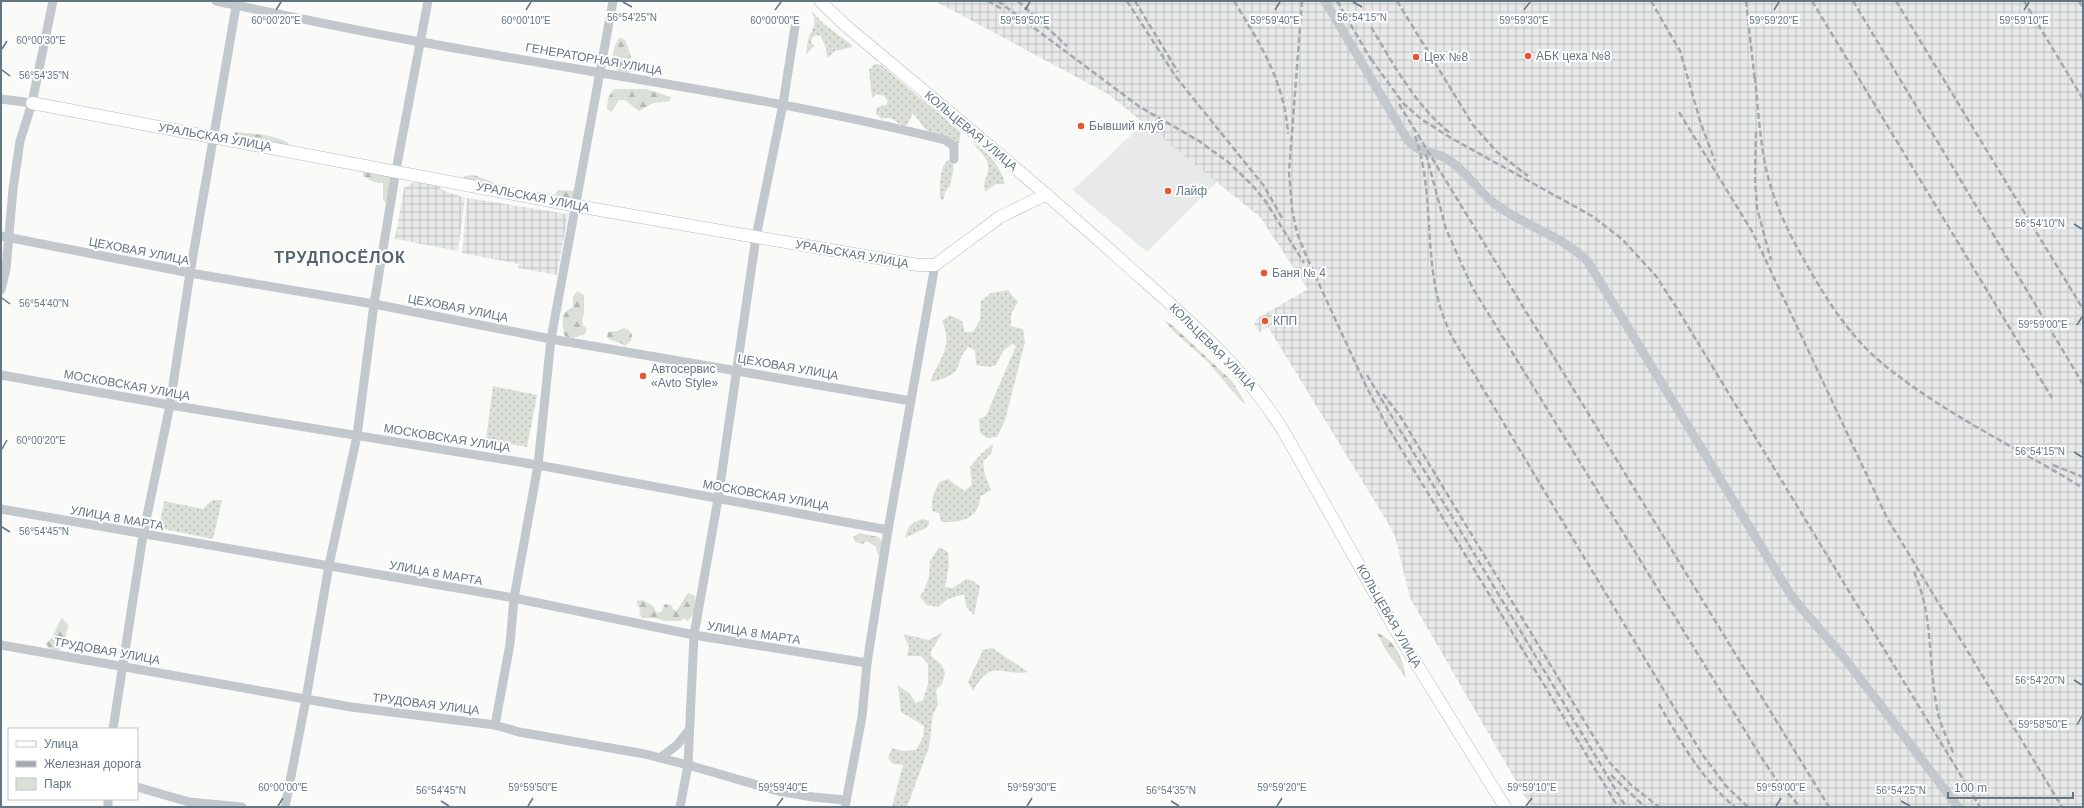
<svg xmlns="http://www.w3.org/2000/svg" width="2084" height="808" font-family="Arial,sans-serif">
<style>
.built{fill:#e8e9e9}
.industrial{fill:url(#industrial-grid)}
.green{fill:url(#green-dots)}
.forest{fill:url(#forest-firs)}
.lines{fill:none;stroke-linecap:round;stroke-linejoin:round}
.secondary-casing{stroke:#b3babf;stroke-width:13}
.street{stroke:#c3c8cc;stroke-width:9}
.secondary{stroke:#fff;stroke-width:12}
.rail{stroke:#a2aab0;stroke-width:2.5;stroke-dasharray:6 3;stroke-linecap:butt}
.ticks{fill:none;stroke:#657683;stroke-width:1.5}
.poi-dot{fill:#e4572e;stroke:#fff;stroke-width:1.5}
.labels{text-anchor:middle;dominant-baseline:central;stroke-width:4;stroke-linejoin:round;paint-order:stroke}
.poi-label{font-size:12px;fill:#657683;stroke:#fff;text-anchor:start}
.street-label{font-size:12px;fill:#657683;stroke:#fff}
.district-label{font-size:16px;font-weight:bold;letter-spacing:1px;fill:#57646e;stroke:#fff}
.ticks-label{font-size:10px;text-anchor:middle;fill:#657683;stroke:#fff;stroke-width:4;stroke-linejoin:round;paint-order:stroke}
</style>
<defs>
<pattern id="industrial-grid" width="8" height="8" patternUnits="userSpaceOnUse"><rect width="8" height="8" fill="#e8e9e9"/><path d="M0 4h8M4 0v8" fill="none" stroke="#c0c1c2"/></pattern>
<pattern id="green-dots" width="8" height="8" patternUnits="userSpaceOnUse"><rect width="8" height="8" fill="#dadfd7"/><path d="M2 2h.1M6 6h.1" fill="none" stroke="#b4b9b4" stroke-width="1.8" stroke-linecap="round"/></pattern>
<pattern id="forest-firs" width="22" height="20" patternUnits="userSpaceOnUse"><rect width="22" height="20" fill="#dadfd7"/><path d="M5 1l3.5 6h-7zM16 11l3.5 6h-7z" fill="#b4b9b4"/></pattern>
</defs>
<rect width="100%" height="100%" fill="#fafaf8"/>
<polygon class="built" points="1145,122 1218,181 1147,252 1073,190"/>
<g class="industrial">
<polygon points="935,1 2083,1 2083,807 1531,807 1410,598 1395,536 1388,523 1268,327 1259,332 1254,324 1257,322 1256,319 1308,289 1260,217 1108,94"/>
<polygon points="417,180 436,184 444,191 465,198 458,251 395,239 404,188"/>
<polygon points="467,198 568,214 557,275 518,268 519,264 462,253"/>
</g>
<g class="green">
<path d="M811,11L825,25L852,45V47L835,51L827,58L826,48L821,36L816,35L812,38L811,42L814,46L806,54C807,48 807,40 810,35C815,25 817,21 811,11Z"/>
<path d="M875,64L881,65L961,132L959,143L953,144L925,129L913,113L907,125L903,126C894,121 893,116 882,119L876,114L877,107L886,105L888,102L884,96L877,94L872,98L869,70Z"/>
<path d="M973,143C989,154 1000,165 1005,184H996L985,192C983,180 986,181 988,171C991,161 979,151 973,143Z"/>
<path d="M949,159L952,161C956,171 951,176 950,186L945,192L943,201L940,197C940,184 939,167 949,159Z"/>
<path d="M1008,290L1018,302L1011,314V326L1023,329L1025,342L1005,420L997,437L987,438L980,433L979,419L986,416L1016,346L1012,344L1004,350L996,365L989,367L976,365L975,350L968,347C962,354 961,358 958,367C953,377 940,380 930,382C939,358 954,348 942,321L950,315L962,321L965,332H973L980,320L981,301L991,293Z"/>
<polygon points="493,386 537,395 527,447 486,440"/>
<path d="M993,444L992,452L983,462L985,475L991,490L981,496C977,520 963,522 941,522L939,513L932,511V499L939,482L948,479L964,491L972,485L970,467L981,454Z"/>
<polygon points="212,500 222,500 213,539 159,528 164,501 203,509"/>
<path d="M923,519L929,521V524L926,528L905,538C907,528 912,521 923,519Z"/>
<polygon points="939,547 948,552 949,564 945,587 953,588 966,579 973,581 980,586 974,615 967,608 964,594 948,599 938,607 927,605 920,597 924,590 929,577 930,561"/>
<polygon points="943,632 931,651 931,656 941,664 945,672 942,684 936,690 938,705 933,714 929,747 907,807 892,807 903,765 893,764 888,758 892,748 902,751 916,750 923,737 924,726 901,712 898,685 910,694 916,703 923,700 928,684 928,664 921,656 907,656 909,646 903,634 929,640"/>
<path d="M992,648L1028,672C1001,677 992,657 973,691L968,682L983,650Z"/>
</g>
<g class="forest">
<path d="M620,37L625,40C629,50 635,63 630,73L619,72L613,66C612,55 613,46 620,37Z"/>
<polygon points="614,89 646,89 671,97 670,101 653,103 639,111 625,100 619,100 612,112 607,109 608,98"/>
<path d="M235,132C247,133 281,135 289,144L287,147L233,137Z"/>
<polygon points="367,168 393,177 387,205 383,199 383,183 374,182 363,176 363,172"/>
<polygon points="473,175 493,182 493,184 465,180 463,176"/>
<polygon points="558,190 574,191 574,200 556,197 555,194"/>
<path d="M577,291L584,295V313L582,320L583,325L587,329L585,334C577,336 572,341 564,335C563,323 559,313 573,307V297Z"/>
<polygon points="1164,320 1173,326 1232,381 1246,404 1241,401 1207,361 1174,332"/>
<path d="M624,328L629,330L632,335L631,341L625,346C620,341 613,343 607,337L608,332L617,331Z"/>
<polygon points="860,533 878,537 883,542 880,557 877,552 876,547 867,541 862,544 855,542 853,537"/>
<path d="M688,593L695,596C696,606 696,615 687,621L684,618L681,621H664L655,618H642L639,614L641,611L637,604V601L643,600L653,606L657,613L661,612L665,604L671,605L673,609L676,611C682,605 683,599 688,593Z"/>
<path d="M62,618L68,625C69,629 66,631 66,635C64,644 67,647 56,651L49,648L45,643C55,640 56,625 62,618Z"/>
<path d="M1377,633C1396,641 1403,658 1406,678L1385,649Z"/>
</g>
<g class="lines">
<g class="secondary-casing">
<g id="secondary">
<path d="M820,1L845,25C938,103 1031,179 1121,260C1180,313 1242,363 1284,432L1395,629L1505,807"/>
<polyline points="32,103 577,206 918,265 935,265 1000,217 1047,194"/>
</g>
</g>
<g class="street">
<path d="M216,1C284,15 352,30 421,42C596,74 772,97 945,140L954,146V159"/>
<path d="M1325,1L1407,139C1419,155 1434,150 1449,160C1467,172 1479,193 1498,206C1527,227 1563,236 1588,262L1792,597L1846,660L1958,807"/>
<polyline points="1,99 32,103"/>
<polyline points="1,236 190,273 374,304 551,339 911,401"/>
<polyline points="1,290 6,269 13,189 20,141 32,103 53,1"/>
<polyline points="1,375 170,405 538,465 888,530"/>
<polyline points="1,509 514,598 694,635 867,663"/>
<polyline points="1,645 351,707 495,725 519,732 645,754 688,765 778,791 813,797 846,800"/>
<polyline points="495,725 510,644 514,598 538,465 551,339 613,1"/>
<polyline points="113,729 143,535 170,405 190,273 237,1"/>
<polyline points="660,758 677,745 689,730"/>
<polyline points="137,787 189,802 242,807"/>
<polyline points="108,799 108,807"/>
<polyline points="285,807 306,699 329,565 357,436 374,304 396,170 428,1"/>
<polyline points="680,807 688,765 694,635 718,499 756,237 783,104 795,27"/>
<polyline points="845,807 862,717 867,663 888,530 935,265"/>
</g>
<use href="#secondary" class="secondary"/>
<g class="rail">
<polyline points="988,1 1002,9"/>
<polyline points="998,1 1140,107 1199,141 1228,162 1253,186 1266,202 1304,263"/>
<polyline points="1018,1 1067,46"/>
<polyline points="1127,1 1176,77 1264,186 1282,218"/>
<polyline points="1135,1 1178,72"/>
<path d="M1234,1C1260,43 1285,83 1288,134"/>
<polyline points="1302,1 1289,172 1292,209 1297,233 1308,260 1366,386 1386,424 1618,807"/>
<polyline points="1337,1 1373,63"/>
<polyline points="1397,1 1473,125 1497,152 1528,176"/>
<polyline points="1651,1 1680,51 1701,124 1715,161"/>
<polyline points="1746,1 1755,82"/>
<polyline points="1812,1 2052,398"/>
<polyline points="1853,1 2083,384"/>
<polyline points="1896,1 2083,309"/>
<polyline points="2024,1 2083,99"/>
<polyline points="2079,1 2083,8"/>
<path d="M1371,27C1394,65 1415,105 1450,133"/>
<polyline points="1371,59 1403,103 1421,119 1451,138 1592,216 1622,239 1656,276 1678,310 1980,807"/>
<path d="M1755,77C1758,109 1760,142 1767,173C1776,209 1792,240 1811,272C1831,307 1852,338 1883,364C1944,414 2016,447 2083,488"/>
<polyline points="1399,104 1829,807"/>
<polyline points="1679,112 1753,233 1887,518 2062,807"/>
<polyline points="1756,132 1755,178 1757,208 1771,260"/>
<path d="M1415,136C1432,184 1426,236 1435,285C1438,303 1444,320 1452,337L1702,754L1726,786L1748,807"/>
<polyline points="1426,154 1446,229 1472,287 1763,760 1778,782 1800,807"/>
<polyline points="1367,375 1626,807"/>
<polyline points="1383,394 1400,416 1609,762 1630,784 1659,807"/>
<polyline points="2053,465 2083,477"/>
<path d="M1914,572C1935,619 1927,668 1939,717C1943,730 1948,742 1954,754"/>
<path d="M1659,704C1681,742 1701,779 1735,807"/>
<polyline points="1611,775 1645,807"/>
</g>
</g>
<path class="ticks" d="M623,2L632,7M1353,2L1362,7M276,10L281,2M526,10L531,2M775,10L781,2M1025,10L1030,2M1275,10L1280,2M1524,10L1530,2M1774,10L1779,2M2024,10L2029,2M2,49L7,41M2,70L10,76M2074,224L2082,229M2,298L10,304M2077,325L2082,317M2,449L7,440M2074,452L2082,457M2,527L10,532M2074,680L2082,685M2077,725L2082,716M441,801L449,806M1171,801L1179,806M1901,801L1910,806M278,806L283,798M528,806L533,798M777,806L783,798M1027,806L1032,798M1277,806L1282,798M1526,806L1532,798M1776,806L1781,798"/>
<g class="poi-dot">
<circle cx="1528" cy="56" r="4"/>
<circle cx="1416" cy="57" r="4"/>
<circle cx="1081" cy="126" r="4"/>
<circle cx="1168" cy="191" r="4"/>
<circle cx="1264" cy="273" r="4"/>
<circle cx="1265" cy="321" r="4"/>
<circle cx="643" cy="376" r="4"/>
</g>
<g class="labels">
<g class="poi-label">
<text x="1536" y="56">АБК цеха №8</text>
<text x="1424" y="57">Цех №8</text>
<text x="1089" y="126">Бывший клуб</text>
<text x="1176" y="191">Лайф</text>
<text x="1272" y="273">Баня № 4</text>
<text x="1273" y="321">КПП</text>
<text x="651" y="369">Автосервис<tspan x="651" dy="14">«Avto Style»</tspan></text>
</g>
<g class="street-label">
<text transform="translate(594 59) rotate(10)">ГЕНЕРАТОРНАЯ УЛИЦА</text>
<text transform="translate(971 131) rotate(40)">КОЛЬЦЕВАЯ УЛИЦА</text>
<text transform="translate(215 137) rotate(10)">УРАЛЬСКАЯ УЛИЦА</text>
<text transform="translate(533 197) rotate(11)">УРАЛЬСКАЯ УЛИЦА</text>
<text transform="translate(139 251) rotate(11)">ЦЕХОВАЯ УЛИЦА</text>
<text transform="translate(852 254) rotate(10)">УРАЛЬСКАЯ УЛИЦА</text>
<text transform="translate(458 308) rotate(11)">ЦЕХОВАЯ УЛИЦА</text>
<text transform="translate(1213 347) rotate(45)">КОЛЬЦЕВАЯ УЛИЦА</text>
<text transform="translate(788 367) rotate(10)">ЦЕХОВАЯ УЛИЦА</text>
<text transform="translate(127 385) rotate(10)">МОСКОВСКАЯ УЛИЦА</text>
<text transform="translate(447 438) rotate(9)">МОСКОВСКАЯ УЛИЦА</text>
<text transform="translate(766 495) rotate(10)">МОСКОВСКАЯ УЛИЦА</text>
<text transform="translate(117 518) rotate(10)">УЛИЦА 8 МАРТА</text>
<text transform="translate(436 573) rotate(10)">УЛИЦА 8 МАРТА</text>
<text transform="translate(1389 616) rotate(60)">КОЛЬЦЕВАЯ УЛИЦА</text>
<text transform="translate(754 633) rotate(9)">УЛИЦА 8 МАРТА</text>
<text transform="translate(107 651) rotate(10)">ТРУДОВАЯ УЛИЦА</text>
<text transform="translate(426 704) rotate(7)">ТРУДОВАЯ УЛИЦА</text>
</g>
<g class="district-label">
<text x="340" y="257">ТРУДПОСЁЛОК</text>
</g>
</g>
<g class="ticks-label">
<text x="632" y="21">56°54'25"N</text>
<text x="1362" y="21">56°54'15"N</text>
<text x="276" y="24">60°00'20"E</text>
<text x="526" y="24">60°00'10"E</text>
<text x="775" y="24">60°00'00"E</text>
<text x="1025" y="24">59°59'50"E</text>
<text x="1275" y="24">59°59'40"E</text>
<text x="1524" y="24">59°59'30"E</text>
<text x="1774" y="24">59°59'20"E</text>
<text x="2024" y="24">59°59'10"E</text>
<text x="41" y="44">60°00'30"E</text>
<text x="44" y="79">56°54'35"N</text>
<text x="2040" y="227">56°54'10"N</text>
<text x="44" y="307">56°54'40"N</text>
<text x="2043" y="328">59°59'00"E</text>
<text x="41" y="444">60°00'20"E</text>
<text x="2040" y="455">56°54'15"N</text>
<text x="44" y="535">56°54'45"N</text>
<text x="2040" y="684">56°54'20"N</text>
<text x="2043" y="728">59°58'50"E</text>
<text x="283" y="791">60°00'00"E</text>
<text x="533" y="791">59°59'50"E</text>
<text x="783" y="791">59°59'40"E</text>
<text x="1032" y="791">59°59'30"E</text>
<text x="1282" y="791">59°59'20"E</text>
<text x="1532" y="791">59°59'10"E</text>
<text x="1781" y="791">59°59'00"E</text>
<text x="441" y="794">56°54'45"N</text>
<text x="1171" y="794">56°54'35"N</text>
<text x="1901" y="794">56°54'25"N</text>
</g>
<rect width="2084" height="808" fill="none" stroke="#657683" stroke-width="4"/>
<rect x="8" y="728" width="130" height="72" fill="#ffffff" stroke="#c1c8cd"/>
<rect x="16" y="741" width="20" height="6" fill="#ffffff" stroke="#c1c8cd"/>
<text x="44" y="748" font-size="12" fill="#657683">Улица</text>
<rect x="16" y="761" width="20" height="6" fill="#a2aab0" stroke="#c1c8cd"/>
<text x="44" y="768" font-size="12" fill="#657683">Железная дорога</text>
<rect x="16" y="778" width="20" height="12" fill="#dadfd7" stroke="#c1c8cd"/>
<text x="44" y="788" font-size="12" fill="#657683">Парк</text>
<path d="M1948 792v6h125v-6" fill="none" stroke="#657683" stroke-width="2"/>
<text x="1954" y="792" font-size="12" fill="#657683" stroke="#ffffff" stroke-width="3" paint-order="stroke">100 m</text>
</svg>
